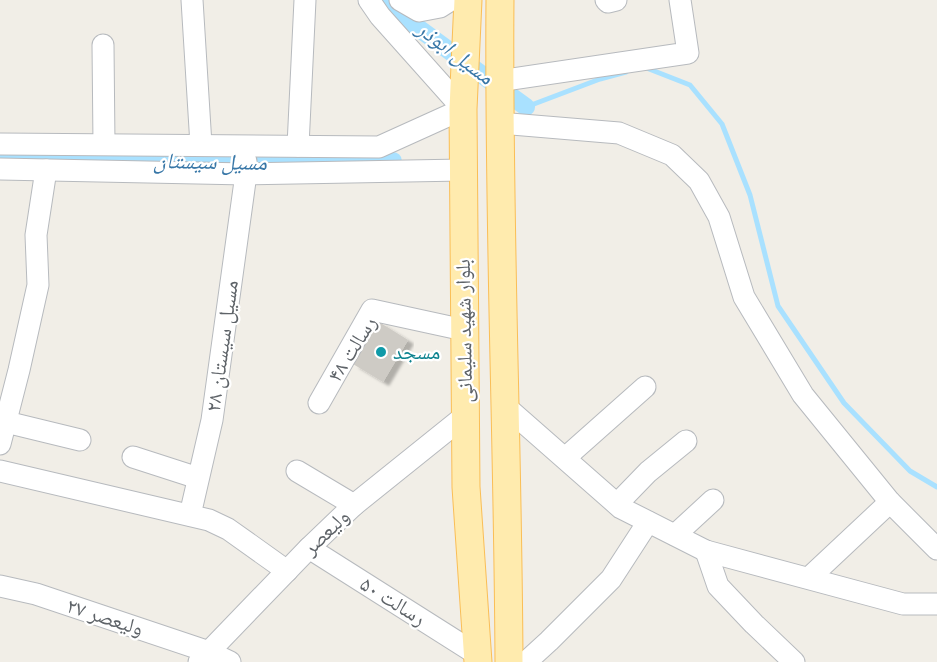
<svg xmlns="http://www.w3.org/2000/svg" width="937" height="662" font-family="Karla,'Noto Naskh Arabic',sans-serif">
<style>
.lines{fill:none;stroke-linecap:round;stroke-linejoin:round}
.stream{stroke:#a9e1ff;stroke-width:5}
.canal{stroke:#a9e1ff;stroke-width:18}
.building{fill:#cecbc5;filter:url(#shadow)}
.minor-casing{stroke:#b7babe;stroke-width:23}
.major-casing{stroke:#fabe56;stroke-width:29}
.minor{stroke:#fff;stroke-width:21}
.major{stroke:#ffebae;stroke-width:27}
.culture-dot{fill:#0f9aa8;stroke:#fff;stroke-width:2}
.labels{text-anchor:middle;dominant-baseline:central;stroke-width:4.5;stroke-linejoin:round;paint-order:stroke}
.street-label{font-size:21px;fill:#5e6368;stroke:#fff}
.culture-label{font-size:21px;fill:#0d838f;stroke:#fff;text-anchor:start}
.water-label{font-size:22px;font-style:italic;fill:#3877a7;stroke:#fff}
</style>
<defs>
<filter id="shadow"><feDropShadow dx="6" dy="4" stdDeviation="1.5" flood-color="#0004"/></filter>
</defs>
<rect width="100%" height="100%" fill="#f1eee7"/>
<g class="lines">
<g class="stream">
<polyline points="644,67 690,85 722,124 750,195 778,306 844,403 910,471 937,487"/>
<polyline points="526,107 600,79 626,72"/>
</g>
<g class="canal">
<polyline points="385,0 391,8 526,107"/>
<polyline points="0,158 252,163 393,161"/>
</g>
</g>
<polygon class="building" points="379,322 408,340 383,382 353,364"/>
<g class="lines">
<g class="minor-casing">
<g id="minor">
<polyline points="192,0 201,145"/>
<polyline points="400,0 419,11 440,7 451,0"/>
<polyline points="606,0 608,2 616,0"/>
<polyline points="103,45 104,144"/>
<polyline points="499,81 688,53 680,0"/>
<polyline points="500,123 619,133 672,155 699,181 719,217 744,297 803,395 890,502 937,549"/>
<polyline points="0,144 379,147 463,109 380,16 369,0"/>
<polyline points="298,146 305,0"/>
<polyline points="0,169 246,174 463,170"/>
<polyline points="319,403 372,310 464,330"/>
<polyline points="506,407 621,508 706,551 903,604 937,604"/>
<polyline points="6,422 80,440"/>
<polyline points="0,444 19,370 38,285 36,235 46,170"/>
<polyline points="133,457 198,478"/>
<polyline points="565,458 645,387"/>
<polyline points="0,471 209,520 228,529 287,571"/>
<polyline points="297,471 354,505"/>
<polyline points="617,504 648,472 686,441"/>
<polyline points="190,515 212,420 246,174 246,161"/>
<polyline points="675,535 713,500"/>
<polyline points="309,548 478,655"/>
<polyline points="706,551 718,586 754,624 794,662"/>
<polyline points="809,578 890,502"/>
<polyline points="0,586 36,594 209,652 230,662"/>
<polyline points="199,662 309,548 354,505 466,415"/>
<polyline points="526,662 549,641 611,579 648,522"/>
</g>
</g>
<g class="major-casing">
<g id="major">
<polyline points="468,0 463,109 466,487 478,662"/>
<path d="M500,0C498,221 508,441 509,662"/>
</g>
</g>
<use href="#minor" class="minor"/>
<use href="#major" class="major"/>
</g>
<circle class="culture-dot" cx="381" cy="352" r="6"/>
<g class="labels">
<g class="street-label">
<text transform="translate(464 331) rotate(-91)">بلوار شهید سلیمانی</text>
<text transform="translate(222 346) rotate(-82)">مسیل سیستان ۲۸</text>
<text transform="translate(352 349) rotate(-58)">رسالت ۴۸</text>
<text transform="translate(326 532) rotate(-44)">ولیعصر</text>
<text transform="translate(393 601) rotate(32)">رسالت ۵۰</text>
<text transform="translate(105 617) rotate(18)">ولیعصر ۲۷</text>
</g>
<g class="culture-label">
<text x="393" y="352">مسجد</text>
</g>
<g class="water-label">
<text transform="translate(455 53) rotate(37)">مسیل ابوذر</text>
<text transform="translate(210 162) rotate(1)">مسیل سیستان</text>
</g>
</g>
</svg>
